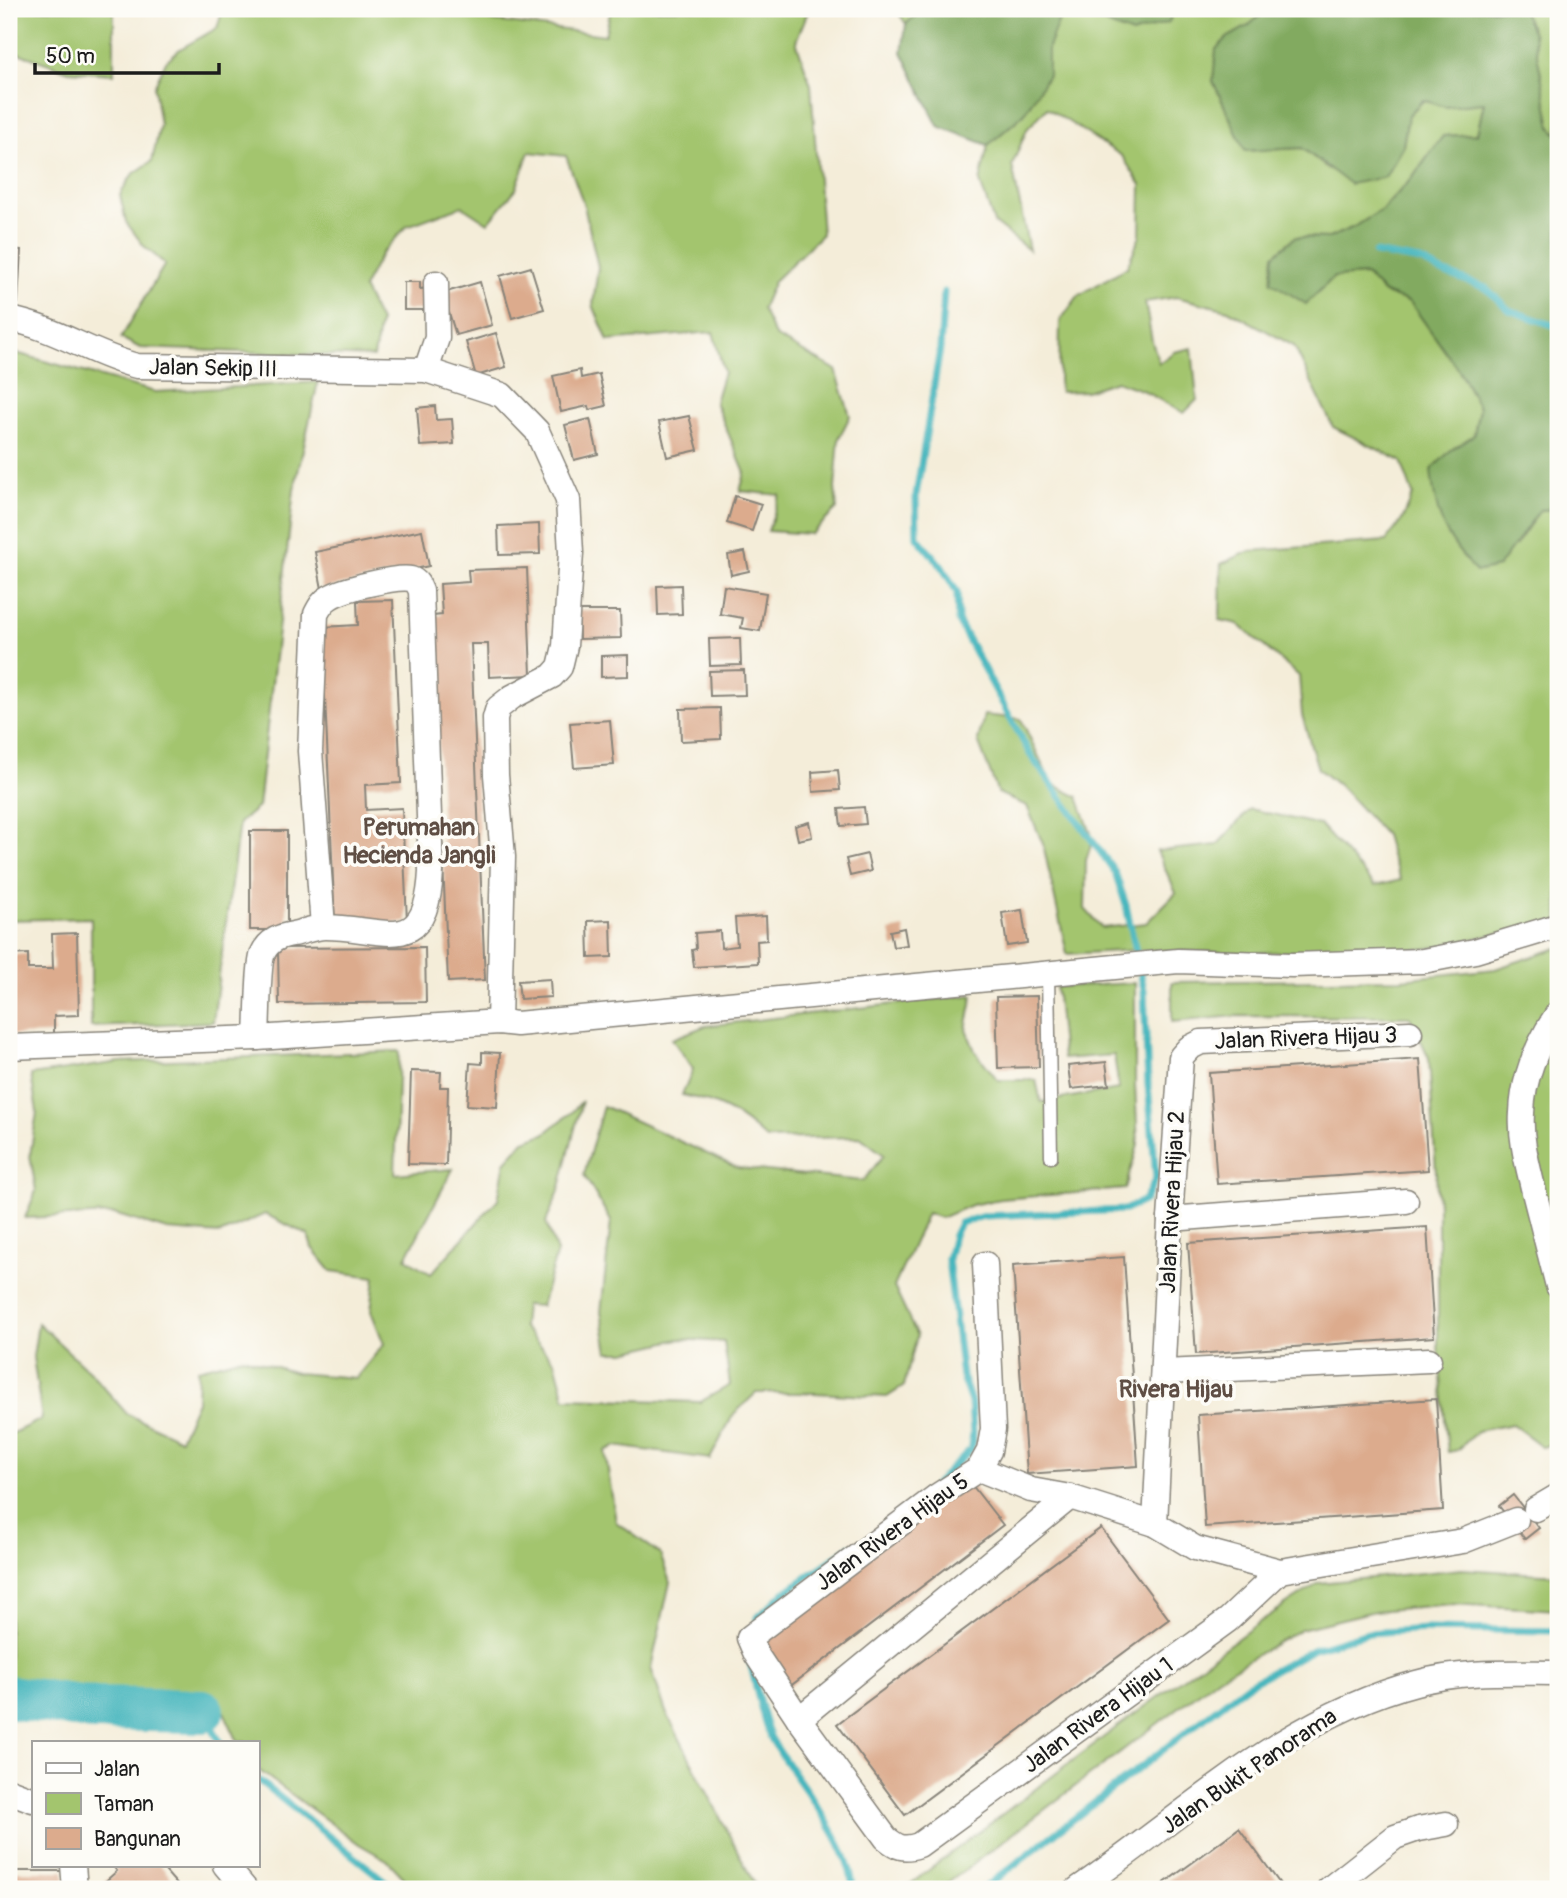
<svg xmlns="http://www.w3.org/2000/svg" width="1567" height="1898" font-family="Pangolin,sans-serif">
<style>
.green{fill:#a3c56e;stroke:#607045;stroke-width:2}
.forest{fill:#82aa61;stroke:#4f633e;stroke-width:2}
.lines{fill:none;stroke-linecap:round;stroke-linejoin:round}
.stream{stroke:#46b6bd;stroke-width:7}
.river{stroke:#46b6bd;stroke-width:44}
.building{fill:#dcab8d}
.lane-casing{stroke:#88847a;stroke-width:15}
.street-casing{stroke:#88847a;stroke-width:27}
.lane{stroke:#fff;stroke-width:12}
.street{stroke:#fff;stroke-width:24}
.labels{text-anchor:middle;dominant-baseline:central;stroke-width:7;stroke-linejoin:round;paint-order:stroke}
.street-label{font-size:23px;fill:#1c1c1c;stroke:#fdfcf7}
.neighbourhood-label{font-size:24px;font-weight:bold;fill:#5f4e44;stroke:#fdfcf7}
</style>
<rect width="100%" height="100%" fill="#fdfcf7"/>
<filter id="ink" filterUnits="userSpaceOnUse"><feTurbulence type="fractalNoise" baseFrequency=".0143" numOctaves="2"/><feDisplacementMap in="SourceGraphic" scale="14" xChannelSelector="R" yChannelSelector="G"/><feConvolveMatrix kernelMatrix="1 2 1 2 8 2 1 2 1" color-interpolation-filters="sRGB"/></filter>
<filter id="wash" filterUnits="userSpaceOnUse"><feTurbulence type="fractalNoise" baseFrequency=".00686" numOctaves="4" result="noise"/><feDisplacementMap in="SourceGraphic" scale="28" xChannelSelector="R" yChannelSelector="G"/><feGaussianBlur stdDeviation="1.57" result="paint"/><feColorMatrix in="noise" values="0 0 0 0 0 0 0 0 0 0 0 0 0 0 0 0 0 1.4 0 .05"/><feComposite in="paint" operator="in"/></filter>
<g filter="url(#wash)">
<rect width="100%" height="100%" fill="#f4edd9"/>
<g class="green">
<polygon points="9,9 117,9 114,13 114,74 69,71 9,50"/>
<polygon points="223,9 473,9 492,21 605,35 611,9 809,9 796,41 811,85 822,234 774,281 762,309 775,336 836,370 850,416 839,438 835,488 837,509 811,534 768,531 780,495 740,491 745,473 715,402 724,372 713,332 608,341 593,305 598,267 584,205 566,156 529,152 516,189 488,223 462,206 407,226 381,254 363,288 380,322 374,357 140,348 121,338 165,264 144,246 126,222 120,195 132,175 152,161 160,125 154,87 166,61 180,49 217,28"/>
<polygon points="896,9 923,9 906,24"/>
<polygon points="1174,9 1268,9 1248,26 1227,38 1213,81 1245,151 1302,148 1328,169 1403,146 1408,116 1424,100 1446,107 1484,102 1477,134 1443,136 1413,177 1383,209 1356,226 1329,238 1295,237 1306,303 1334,277 1366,275 1384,293 1410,302 1460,372 1479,408 1474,435 1451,450 1516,545 1540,510 1558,509 1558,921 1425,949 1243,953 1139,950 1067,954 1043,844 1027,806 998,793 978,741 984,715 1021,719 1051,783 1078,797 1093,839 1086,860 1085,909 1102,928 1146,923 1176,893 1157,851 1217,845 1250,809 1320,825 1375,886 1401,880 1391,856 1385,835 1343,789 1318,769 1302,715 1299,676 1238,624 1220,620 1221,564 1250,551 1386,541 1402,520 1413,495 1401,461 1333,427 1294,346 1228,310 1176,297 1145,302 1152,341 1159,363 1174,352 1192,348 1197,400 1184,413 1144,391 1116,381 1086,391 1060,392 1059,380 1060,321 1078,296 1127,267 1140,236 1141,185 1122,156 1047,108 1027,129 1012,165 1029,250 994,223 980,182 988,145 1024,114 1048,75 1048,47 1062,12 1083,15 1132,34 1168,22"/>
<polygon points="1522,9 1558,9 1558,135 1551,127 1533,33"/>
<polygon points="9,351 155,392 318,382 294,490 258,807 239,823 213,1022 91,1027 91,918 9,920"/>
<polygon points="1558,948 1558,1441 1543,1447 1512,1424 1477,1431 1458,1450 1448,1452 1438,1346 1438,1206 1429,1058 1410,1017 1236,1016 1172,1022 1172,982 1401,979 1495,969"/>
<path d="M1135,983V1085L1138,1145L1125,1189L1001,1199L971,1205L941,1218L927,1213L894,1287L917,1336L904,1386L887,1397L815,1393H756L733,1415L710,1459L615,1446L605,1451L616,1522L660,1554L670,1582L651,1668L666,1712L757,1889H419L408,1882L387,1860L359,1844L257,1769V1742H238L224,1712L207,1700L177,1696L140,1704L38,1687L9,1679V1435L42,1419L33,1357L38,1323L92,1374L127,1414L180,1439L197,1401L198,1369L243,1357L296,1373L356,1378L384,1344L371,1311L375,1277L331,1271L312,1248L308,1235L265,1214L220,1234L167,1230L114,1214L25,1218L36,1191L30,1155L37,1112L31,1075L120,1062L399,1051L395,1174L453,1169L406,1258L431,1274L498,1199L505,1162L524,1141L544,1134L572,1112L582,1101L559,1191L546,1222L557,1252L541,1306L525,1305L523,1327L555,1362L565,1398L700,1402L730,1385L724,1342L679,1339L625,1352H608L601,1312L611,1221L584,1175L603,1106L738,1168L863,1181L884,1155L860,1137L766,1139C740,1114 718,1102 682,1095L693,1069L672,1039L705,1026L973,995L966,1029L975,1051L998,1080H1036L1041,1102L1119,1089L1114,1055L1063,1059L1056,987Z"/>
<polygon points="1462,1569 1558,1575 1558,1610 1451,1604 1375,1611 1301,1629 1219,1677 940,1889 904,1889 1113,1730 1261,1621 1319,1583"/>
</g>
<g class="forest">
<polygon points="923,9 1174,9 1169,22 1132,34 1083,15 1062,12 1048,47 1048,75 1024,114 988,145 938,126 902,52 906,24"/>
<path d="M1268,9H1522L1533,33L1551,127L1558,135V509L1540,510L1498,567L1476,572C1444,536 1436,518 1431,470L1451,450L1474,435L1479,408L1460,372L1410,302L1384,293L1366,275L1334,277L1306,304L1271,282L1274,255L1295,237L1329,238L1356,226L1383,209L1413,177L1443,136L1477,134L1484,103L1445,107L1423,100L1408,116L1403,146L1385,177L1350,184L1302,148L1245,151L1213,81L1216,49L1227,38L1248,26Z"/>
</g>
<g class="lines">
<g class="stream">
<polyline points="1375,253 1421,261 1440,271 1486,288 1509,310 1558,327"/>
<polyline points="936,1484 971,1449 973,1433 971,1402 962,1376 948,1259 954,1235 960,1223 984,1216 1125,1210 1145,1200 1156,1178 1148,1084 1144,990 1126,905 1115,872 1031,756 958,621 957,592 942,567 917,537 916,495 940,349 944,292"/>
<polyline points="757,1618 784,1593 850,1547"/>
<path d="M750,1662C756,1683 762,1722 772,1740C797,1783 850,1839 853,1889"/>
<polyline points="202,1711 220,1742"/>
<polyline points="257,1779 395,1889"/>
<polyline points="983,1889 1247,1685 1314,1649 1368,1633 1426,1629 1558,1631"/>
</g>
<polyline class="river" points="9,1697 96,1709 202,1711"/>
</g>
<g id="blocks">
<g class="building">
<polygon points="9,249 21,250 18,303 9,302"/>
<polygon points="531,267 544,309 512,318 500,276"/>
<polygon points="404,282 420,282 420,289 427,288 427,310 404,310"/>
<polygon points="480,282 492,325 456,335 443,293"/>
<polygon points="496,333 506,367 476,376 466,342"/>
<polygon points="580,370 581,378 599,374 606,406 589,410 588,406 561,412 553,376"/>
<polygon points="435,406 436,420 452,419 454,444 420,446 417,408"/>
<polygon points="689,416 698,450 667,457 659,422"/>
<polygon points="590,419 598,454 574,460 565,425"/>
<polygon points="735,496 761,504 752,531 727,523"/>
<polygon points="539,524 540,554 499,555 498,526"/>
<polygon points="422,530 429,566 322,589 315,552"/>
<polygon points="745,552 749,571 731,575 728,555"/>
<polygon points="527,568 531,675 489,677 488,644 471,644 485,980 448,982 433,616 442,615 440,584 469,582 468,570"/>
<polygon points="681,585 682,614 658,615 657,586"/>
<polygon points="724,586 766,593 760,631 741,628 743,618 720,614"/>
<polygon points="393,600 401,783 365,785 366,810 402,808 407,922 335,926 322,627 358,625 357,601"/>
<polygon points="578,611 620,611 621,638 579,639"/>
<polygon points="740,638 741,665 710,666 709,639"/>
<polygon points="628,655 628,676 601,677 601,656"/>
<polygon points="744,670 745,695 710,696 709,671"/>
<polygon points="720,708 721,739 681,741 680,709"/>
<polygon points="610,720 614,765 574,768 570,723"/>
<polygon points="838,770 840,790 813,792 812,772"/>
<polygon points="864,807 866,824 841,826 839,809"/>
<polygon points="809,822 812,837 798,840 795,826"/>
<rect x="250" y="831" width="37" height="99"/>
<polygon points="867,854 871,871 850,876 846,859"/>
<polygon points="1022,910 1027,943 1007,946 1002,913"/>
<polygon points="766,916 767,940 757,941 758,963 694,967 692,950 696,949 695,933 720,931 721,948 737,946 735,918"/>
<polygon points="611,920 612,957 589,958 588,921"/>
<polygon points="904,928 907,945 893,947 890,931"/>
<polygon points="77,933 79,1015 54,1016 54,1034 9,1035 9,955 28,954 28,969 53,969 52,934"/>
<polygon points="425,947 426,1002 279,1004 278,948"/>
<polygon points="550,979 551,997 520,999 518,981"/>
<polygon points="1037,996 1039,1067 998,1068 996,997"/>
<polygon points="482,1052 500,1053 497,1107 467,1105 470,1063 482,1064"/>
<polygon points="1420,1059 1428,1170 1217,1184 1209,1073"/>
<polygon points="1106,1062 1109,1085 1071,1089 1068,1066"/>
<polygon points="411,1071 441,1072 440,1087 448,1087 446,1165 408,1164"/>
<polygon points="1427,1227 1434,1337 1196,1354 1188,1243"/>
<polygon points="1124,1257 1138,1466 1027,1474 1013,1265"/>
<polygon points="1436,1399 1443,1510 1205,1527 1198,1415"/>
<polygon points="968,1480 1003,1525 789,1687 755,1642"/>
<polygon points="1513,1495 1539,1528 1525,1539 1499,1506"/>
<polygon points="1101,1528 1169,1619 905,1815 837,1724"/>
<polygon points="1239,1828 1283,1888 1156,1889 1196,1860"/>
<polygon points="112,1865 160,1865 181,1889 102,1889 99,1887 117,1871"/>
<rect x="9" y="1871" width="55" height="18"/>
</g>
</g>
</g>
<g filter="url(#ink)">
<use href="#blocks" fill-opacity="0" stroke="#88847a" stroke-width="2"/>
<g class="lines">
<g class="lane-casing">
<polyline id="lane" points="1048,973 1051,1157"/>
</g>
<g class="street-casing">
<g id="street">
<path d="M9,319C54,327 93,355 137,366L426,370L502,395L537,431L568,500L571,553L565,646L560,667L552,676L512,697L498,708L495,718L496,775L503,857L499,1022"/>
<polyline points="426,370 437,338 436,283"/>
<path d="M1558,1013C1538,1043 1523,1076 1522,1113C1520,1140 1528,1166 1534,1192C1542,1223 1550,1255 1558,1286"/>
<path d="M257,1038C258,1022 258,964 263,953C269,940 280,936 293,934C303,932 315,927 325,927C384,927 426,960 431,872L421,591C419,586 417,581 411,579C396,576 343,589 330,597C323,601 320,606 316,614L310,751L323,927"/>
<polyline points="9,1047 257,1038 499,1022 517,1024 1178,961 1292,965 1423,961 1475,951 1558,926"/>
<polyline points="1170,1219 1406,1201"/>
<path d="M985,1264L993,1429L989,1451L979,1469L937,1496L749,1638L756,1654L799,1719L886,1838C898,1848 904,1850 919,1845L1228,1620L1280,1571L1463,1541L1516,1520"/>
<polyline points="1164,1372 1429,1360"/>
<polyline points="979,1469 1031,1490 1070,1497 1155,1524 1195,1548 1280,1571"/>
<polyline points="1536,1509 1558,1496"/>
<polyline points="1155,1524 1170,1219 1181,1057 1189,1048 1201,1042 1410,1033"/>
<polyline points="799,1719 1070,1497"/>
<polyline points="9,1791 33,1800"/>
<polyline points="73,1865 75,1889"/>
<polyline points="225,1865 245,1889"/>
<path d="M1078,1889C1186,1815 1286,1717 1416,1683C1462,1670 1511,1673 1558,1673"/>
<polyline points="1329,1889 1395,1837 1418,1829 1446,1824"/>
</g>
</g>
<use href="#lane" class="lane"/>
<use href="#street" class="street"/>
</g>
</g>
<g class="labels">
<g class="street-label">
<text transform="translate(213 368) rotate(1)">Jalan Sekip III</text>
<text transform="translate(1306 1038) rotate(-2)">Jalan Rivera Hijau 3</text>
<text transform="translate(1172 1202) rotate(-87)">Jalan Rivera Hijau 2</text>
<text transform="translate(892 1532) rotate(-36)">Jalan Rivera Hijau 5</text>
<text transform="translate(1098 1715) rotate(-36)">Jalan Rivera Hijau 1</text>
<text transform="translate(1249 1771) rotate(-34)">Jalan Bukit Panorama</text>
</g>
<g class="neighbourhood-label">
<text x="419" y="827">Perumahan<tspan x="419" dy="28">Hecienda Jangli</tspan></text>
<text x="1176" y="1389">Rivera Hijau</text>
</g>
</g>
<rect width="1567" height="1898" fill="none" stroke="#fdfcf7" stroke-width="35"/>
<rect x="32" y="1741" width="228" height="126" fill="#fdfcf7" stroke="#a3a29f" stroke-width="2"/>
<rect x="46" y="1763" width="35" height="10" fill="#ffffff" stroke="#a3a29f" stroke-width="2"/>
<text x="94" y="1776" font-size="21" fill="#1c1c1c">Jalan</text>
<rect x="46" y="1793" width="35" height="21" fill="#a3c56e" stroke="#a3a29f" stroke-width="2"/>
<text x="94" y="1811" font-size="21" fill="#1c1c1c">Taman</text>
<rect x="46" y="1828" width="35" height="21" fill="#dcab8d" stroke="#a3a29f" stroke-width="2"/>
<text x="94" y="1846" font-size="21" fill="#1c1c1c">Bangunan</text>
<path d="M35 63v10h184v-10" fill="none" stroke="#1c1c1c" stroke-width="3.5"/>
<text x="46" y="63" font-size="21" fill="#1c1c1c" stroke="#fdfcf7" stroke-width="5" paint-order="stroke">50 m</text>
</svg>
